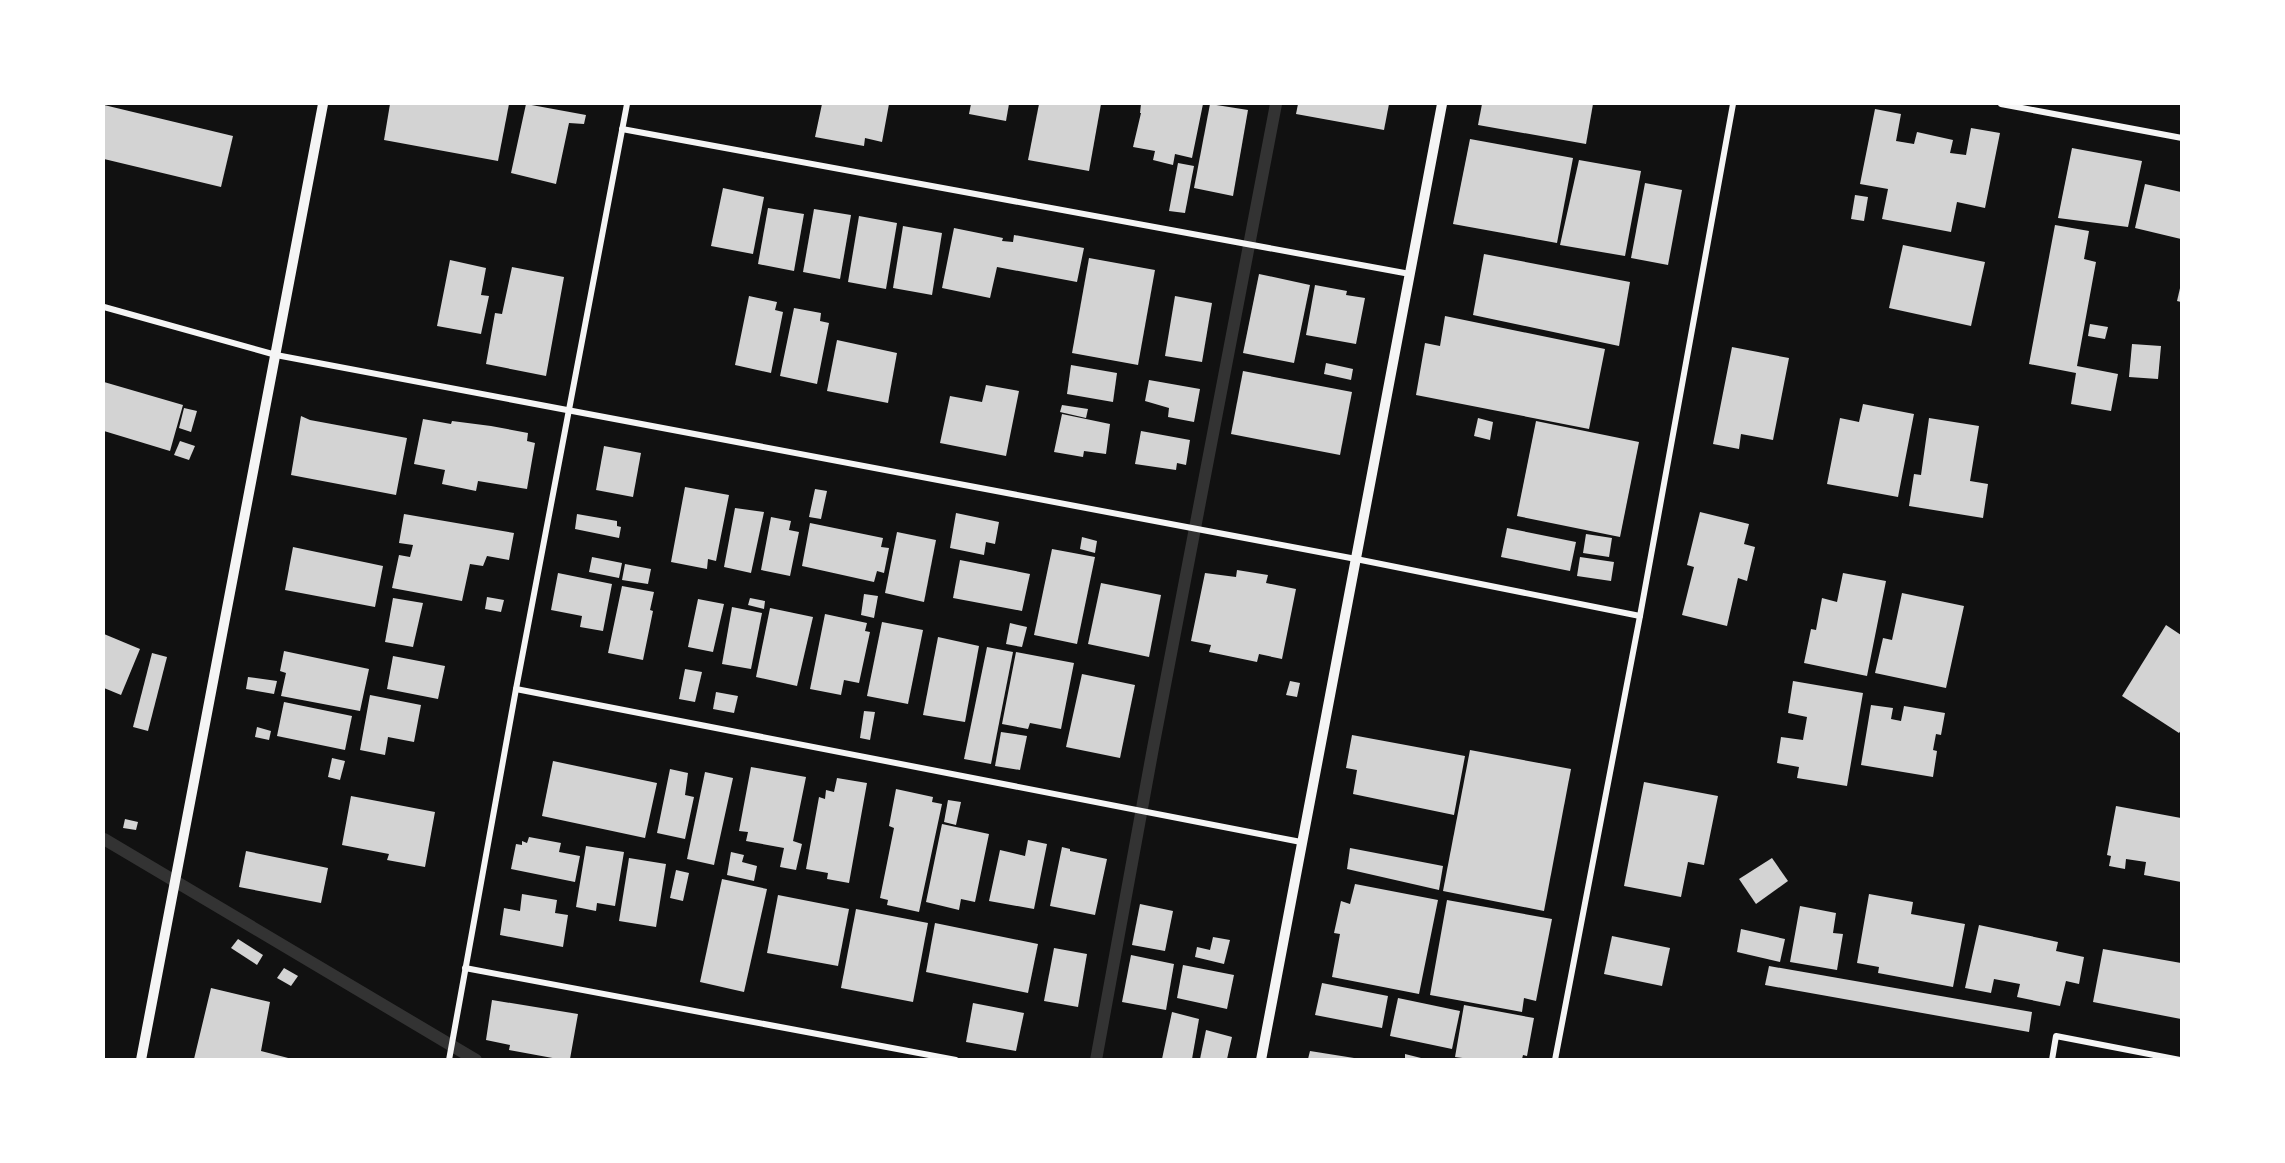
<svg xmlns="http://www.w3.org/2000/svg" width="2285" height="1163" font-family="'DejaVu Sans',sans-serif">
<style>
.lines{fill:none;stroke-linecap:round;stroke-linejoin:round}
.stream{stroke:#333;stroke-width:12}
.building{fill:#d3d3d3}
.minor{stroke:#f5f5f5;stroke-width:6}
.tertiary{stroke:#f5f5f5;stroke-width:10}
</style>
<rect width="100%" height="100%" fill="#111"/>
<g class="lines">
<g class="stream">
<polyline points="104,839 476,1060"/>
<polyline points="1096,1060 1153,748 1276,104"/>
</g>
</g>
<g class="building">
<polygon points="390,104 509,104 498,161 384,140"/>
<polygon points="526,104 586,115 584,124 569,123 556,184 511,173"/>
<polygon points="822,104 889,104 882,142 865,138 864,146 815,137"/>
<polygon points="971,104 1009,104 1006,121 969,114"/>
<polygon points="1039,104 1101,104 1089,171 1028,160"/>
<polygon points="1141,104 1203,104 1192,158 1175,154 1173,165 1153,160 1155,151 1133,147 1141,113 1140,113"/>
<polygon points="1210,104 1248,110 1233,196 1194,188"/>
<polygon points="1298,104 1389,104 1384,130 1296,114"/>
<polygon points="1482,104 1593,104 1586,144 1478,125"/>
<polygon points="104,105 233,136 221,187 104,159"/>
<polygon points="1875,109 1901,114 1896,141 1914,144 1917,132 1953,140 1950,153 1966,155 1971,128 2000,133 1985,208 1957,202 1951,232 1882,219 1888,189 1860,184"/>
<polygon points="1470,139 1573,158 1557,243 1453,224"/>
<polygon points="2072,148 2142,161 2128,227 2058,218"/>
<polygon points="1579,160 1641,171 1625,256 1560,245"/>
<polygon points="1178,163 1194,166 1185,213 1169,211"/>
<polygon points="1645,183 1682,190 1668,265 1631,258"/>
<polygon points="2145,184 2181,192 2181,239 2135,228"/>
<polygon points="723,188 764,197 753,254 711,246"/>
<polygon points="1855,195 1868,197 1864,221 1851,219"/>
<polygon points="768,208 804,214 794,271 758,264"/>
<polygon points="814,209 851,215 840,279 803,272"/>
<polygon points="859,216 897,223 886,289 848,282"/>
<polygon points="2055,225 2089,231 2084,259 2096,262 2077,366 2118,374 2111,411 2071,404 2076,373 2029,364"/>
<polygon points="903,226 942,233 932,295 893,288"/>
<polygon points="954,228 1003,238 1002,241 1013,242 1014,235 1084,248 1077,282 997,267 990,298 942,288"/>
<polygon points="1903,245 1985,262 1971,326 1889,308"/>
<polygon points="1484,254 1630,282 1619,346 1473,315"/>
<polygon points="1089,258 1155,270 1138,365 1072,353"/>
<polygon points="450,260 486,268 481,295 489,296 481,334 437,326"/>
<polygon points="512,267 564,277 546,376 486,364 495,313 502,314"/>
<polygon points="1259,274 1310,285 1294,363 1243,353"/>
<polygon points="2181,284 2181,302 2177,301"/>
<polygon points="1315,285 1347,291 1346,295 1365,298 1356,344 1306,335"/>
<polygon points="749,296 777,302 775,310 783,312 771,373 735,365"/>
<polygon points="1175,296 1212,303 1202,362 1165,356"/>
<polygon points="794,308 821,313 820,321 829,323 817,384 780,376"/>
<polygon points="1445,316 1605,349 1589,429 1416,395 1425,343 1440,346"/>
<polygon points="2090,324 2108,327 2105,339 2088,336"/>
<polygon points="837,340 897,353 888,403 827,391"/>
<polygon points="2132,344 2161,346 2158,379 2129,377"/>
<polygon points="1732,347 1789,358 1773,440 1741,434 1739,449 1713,444"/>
<polygon points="1326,363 1353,369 1351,380 1324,374"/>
<polygon points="1071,365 1117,373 1113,402 1067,394"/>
<polygon points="1243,371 1352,392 1340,455 1231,434"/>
<polygon points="1149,380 1200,389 1194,422 1168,417 1169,408 1145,401"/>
<polygon points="104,382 183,405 170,451 104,431"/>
<polygon points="986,385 1019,391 1006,456 940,443 950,396 982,402"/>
<polygon points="1863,404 1914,414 1898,497 1827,484 1840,418 1859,422"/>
<polygon points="1062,405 1088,409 1086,418 1060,412"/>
<polygon points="184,408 197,411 191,432 179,428"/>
<polygon points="1062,414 1110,424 1106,454 1084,451 1083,457 1054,452"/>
<polygon points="301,416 310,420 407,438 396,495 291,475"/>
<polygon points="1478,418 1493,422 1490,440 1474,436"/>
<polygon points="1929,418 1979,426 1970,481 1988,484 1983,518 1909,506 1914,474 1921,475"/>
<polygon points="423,419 451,424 452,421 491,426 528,433 527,441 535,443 527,489 478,481 476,491 442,484 445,470 414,464"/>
<polygon points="1536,421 1639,442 1620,537 1517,516"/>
<polygon points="1141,431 1190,440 1186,465 1177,463 1176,470 1135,464"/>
<polygon points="180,441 195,446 189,460 174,455"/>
<polygon points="604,446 641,453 633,497 596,490"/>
<polygon points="685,487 729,495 716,561 708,559 707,569 671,562"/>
<polygon points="815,489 827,491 821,519 809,517"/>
<polygon points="735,508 764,512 751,573 724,567"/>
<polygon points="1700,512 1749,524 1744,544 1755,547 1747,581 1738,578 1727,626 1682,615 1694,567 1687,565"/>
<polygon points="956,513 999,522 995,544 986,542 984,555 950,548"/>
<polygon points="404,514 514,533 509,560 487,556 483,566 470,564 462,601 392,588 399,555 410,557 413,545 399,543"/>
<polygon points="577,514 617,521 617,526 621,527 619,538 575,529"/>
<polygon points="771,517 791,521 789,530 799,532 790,576 761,570"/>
<polygon points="810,523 883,538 881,547 889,548 884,573 877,571 874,582 802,566"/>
<polygon points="1507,528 1576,542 1570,571 1501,557"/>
<polygon points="897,532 936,540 924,602 885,593"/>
<polygon points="1586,534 1612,538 1609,557 1583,553"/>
<polygon points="1082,537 1097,541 1095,553 1080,549"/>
<polygon points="293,547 383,566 375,607 285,590"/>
<polygon points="1052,549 1095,557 1077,644 1034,635"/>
<polygon points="592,557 622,563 619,578 589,572"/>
<polygon points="1580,557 1614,562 1611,581 1577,576"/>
<polygon points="960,560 1030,574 1022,611 953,598"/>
<polygon points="625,564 651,569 648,584 622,580"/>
<polygon points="1237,570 1268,575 1266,583 1296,589 1282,659 1259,654 1257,662 1209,652 1211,645 1191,641 1205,573 1236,577"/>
<polygon points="558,573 612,584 603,631 580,627 582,616 551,610"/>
<polygon points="1843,573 1886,581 1867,676 1804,663 1811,629 1816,630 1822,598 1837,602"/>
<polygon points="1101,583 1161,595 1149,657 1088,644"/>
<polygon points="622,586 654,592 650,610 653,611 643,660 608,653"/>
<polygon points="1902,593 1964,606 1946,688 1875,673 1883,638 1892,640"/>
<polygon points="864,594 878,596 874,618 861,615"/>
<polygon points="487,597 504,600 501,612 485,609"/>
<polygon points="393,598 423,603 413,647 385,642"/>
<polygon points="750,598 765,601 764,609 748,605"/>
<polygon points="698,599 724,604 713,652 688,647"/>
<polygon points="732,607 762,613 751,669 722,664"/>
<polygon points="770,608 813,617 797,686 756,677"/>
<polygon points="825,614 867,623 865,631 870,632 859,683 844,680 841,695 810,689"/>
<polygon points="882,622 923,630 908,704 867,696"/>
<polygon points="1010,623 1027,627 1022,647 1006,644"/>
<polygon points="2166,625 2181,635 2181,730 2179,733 2122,696"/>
<polygon points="104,634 140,649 121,695 104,688"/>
<polygon points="938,637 979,646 965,722 923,715"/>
<polygon points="987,647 1013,652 991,764 964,759"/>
<polygon points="284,651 369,669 360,711 281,696 286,673 280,671"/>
<polygon points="1016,652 1074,663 1061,729 1030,723 1028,729 1002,724"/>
<polygon points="152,653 167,657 148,731 133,727"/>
<polygon points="393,656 445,666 438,699 387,689"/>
<polygon points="685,669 702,672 695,702 679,699"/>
<polygon points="1082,674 1135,685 1120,758 1066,747"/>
<polygon points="248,677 277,681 274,694 246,689"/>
<polygon points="1290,681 1300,683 1297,697 1286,695"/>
<polygon points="1793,681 1863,693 1847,786 1797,778 1799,767 1777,763 1781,737 1803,740 1807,717 1788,713"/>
<polygon points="716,692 738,696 734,713 713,709"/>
<polygon points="370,695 421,705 414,742 388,737 385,755 360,750"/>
<polygon points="284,702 352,716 345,750 277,736"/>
<polygon points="1871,705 1893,708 1891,719 1901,721 1904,706 1945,713 1941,735 1936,734 1933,750 1937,751 1933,777 1861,765"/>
<polygon points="864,711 875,712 870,740 860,738"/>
<polygon points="257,727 271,731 269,740 255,737"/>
<polygon points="1001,732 1027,736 1020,770 995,766"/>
<polygon points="1352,735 1465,756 1454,815 1353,794 1357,770 1346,768"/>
<polygon points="1470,750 1571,769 1544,911 1443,891"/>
<polygon points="332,758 345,761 340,780 328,777"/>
<polygon points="553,761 657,783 645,838 542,816"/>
<polygon points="751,767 806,777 793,841 802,844 796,870 780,867 784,848 746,841 748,832 739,831"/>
<polygon points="670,769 688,773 685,795 694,797 685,839 657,833"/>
<polygon points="705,772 733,778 714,865 687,859"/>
<polygon points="837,778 867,783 849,883 827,879 828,873 806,869 819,797 825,799 826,790 834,792"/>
<polygon points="1644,782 1718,796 1704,865 1688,862 1681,897 1624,886"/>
<polygon points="896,789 933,797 932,802 942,804 919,912 887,905 888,900 880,898 894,828 889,826"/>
<polygon points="351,796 435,812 425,867 387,860 389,854 342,845"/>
<polygon points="948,800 961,802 956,825 944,822"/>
<polygon points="2116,806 2181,818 2181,882 2144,875 2146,862 2126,859 2125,869 2109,866 2111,856 2107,855"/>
<polygon points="125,819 138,822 136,830 123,828"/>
<polygon points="942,824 989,834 975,902 961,899 959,910 926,902"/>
<polygon points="529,837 561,843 559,852 580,856 575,882 511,869 516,844 522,845 522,841 527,843"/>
<polygon points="1028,840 1047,844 1034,909 989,901 1000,850 1025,856"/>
<polygon points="586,846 624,852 615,906 597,903 596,911 576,907"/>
<polygon points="1062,847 1070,849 1070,851 1107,859 1095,915 1050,906"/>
<polygon points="1350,848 1443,866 1439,890 1347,869"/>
<polygon points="246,851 328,868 321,903 239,887"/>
<polygon points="731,852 744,855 742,862 757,866 754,881 727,875"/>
<polygon points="629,858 666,864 656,927 619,921"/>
<polygon points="1772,858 1788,881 1756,904 1739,879"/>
<polygon points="676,870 689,873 683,901 670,898"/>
<polygon points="722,879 767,889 744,992 700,982"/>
<polygon points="1355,884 1438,900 1419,994 1332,977 1340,934 1334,933 1341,901 1350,904"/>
<polygon points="522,894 557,900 555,913 568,915 563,947 500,935 504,908 520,911"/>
<polygon points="1869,894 1913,902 1911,914 1965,924 1953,987 1878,973 1879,967 1857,963"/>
<polygon points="778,895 849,909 838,966 767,953"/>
<polygon points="1447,900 1552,919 1536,1001 1524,998 1522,1012 1430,995"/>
<polygon points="1140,904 1173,911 1165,951 1132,945"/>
<polygon points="1800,906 1836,913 1833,933 1843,934 1837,970 1790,962"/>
<polygon points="856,909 928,923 913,1002 841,988"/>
<polygon points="935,923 1038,944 1028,993 926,972"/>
<polygon points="1979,925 2058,942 2056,951 2084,957 2079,984 2066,981 2060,1006 2017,997 2020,984 1994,979 1991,993 1965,988"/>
<polygon points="1741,929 1785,939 1780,962 1737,952"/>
<polygon points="1612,936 1670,948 1662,986 1604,974"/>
<polygon points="1213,937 1230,940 1224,964 1195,957 1197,947 1210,950"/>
<polygon points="238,939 263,955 257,965 231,948"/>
<polygon points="1054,948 1087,954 1078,1007 1044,1001"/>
<polygon points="2103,949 2181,963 2181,1019 2093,1002"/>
<polygon points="1131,955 1174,964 1166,1010 1122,1002"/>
<polygon points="1183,965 1234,975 1227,1009 1177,998"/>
<polygon points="1769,966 2032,1012 2029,1032 1765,985"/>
<polygon points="284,968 298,976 291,986 277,978"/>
<polygon points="1322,983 1388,996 1382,1028 1315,1015"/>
<polygon points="211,988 270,1002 261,1051 292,1059 194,1059"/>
<polygon points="1398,998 1460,1011 1452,1049 1390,1036"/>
<polygon points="492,1000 578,1014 570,1059 558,1059 509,1050 510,1045 486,1040"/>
<polygon points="973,1003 1024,1013 1016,1051 966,1042"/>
<polygon points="1464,1005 1534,1018 1527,1056 1523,1055 1522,1059 1470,1059 1455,1057"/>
<polygon points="1172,1012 1199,1019 1192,1059 1162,1059"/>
<polygon points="1206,1030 1232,1037 1227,1059 1200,1059"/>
<polygon points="1310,1051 1354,1058 1354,1059 1308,1059"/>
<polygon points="1405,1054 1425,1059 1405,1059"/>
</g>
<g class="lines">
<g class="minor">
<polyline points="2001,104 2182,138"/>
<polyline points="622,129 1410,274"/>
<polyline points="104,307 276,355 1356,559 1640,616"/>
<polyline points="516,689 1301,842"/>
<polyline points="465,968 956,1060"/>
<polyline points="449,1060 516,689 627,104"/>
<polyline points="1555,1060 1640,616 1733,104"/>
<polyline points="2052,1060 2056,1036 2180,1060"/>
</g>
<g class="tertiary">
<polyline points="141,1060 323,104"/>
<polyline points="1261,1060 1442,104"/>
</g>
</g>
<rect width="2285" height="1163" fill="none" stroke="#ffffff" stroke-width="210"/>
</svg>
